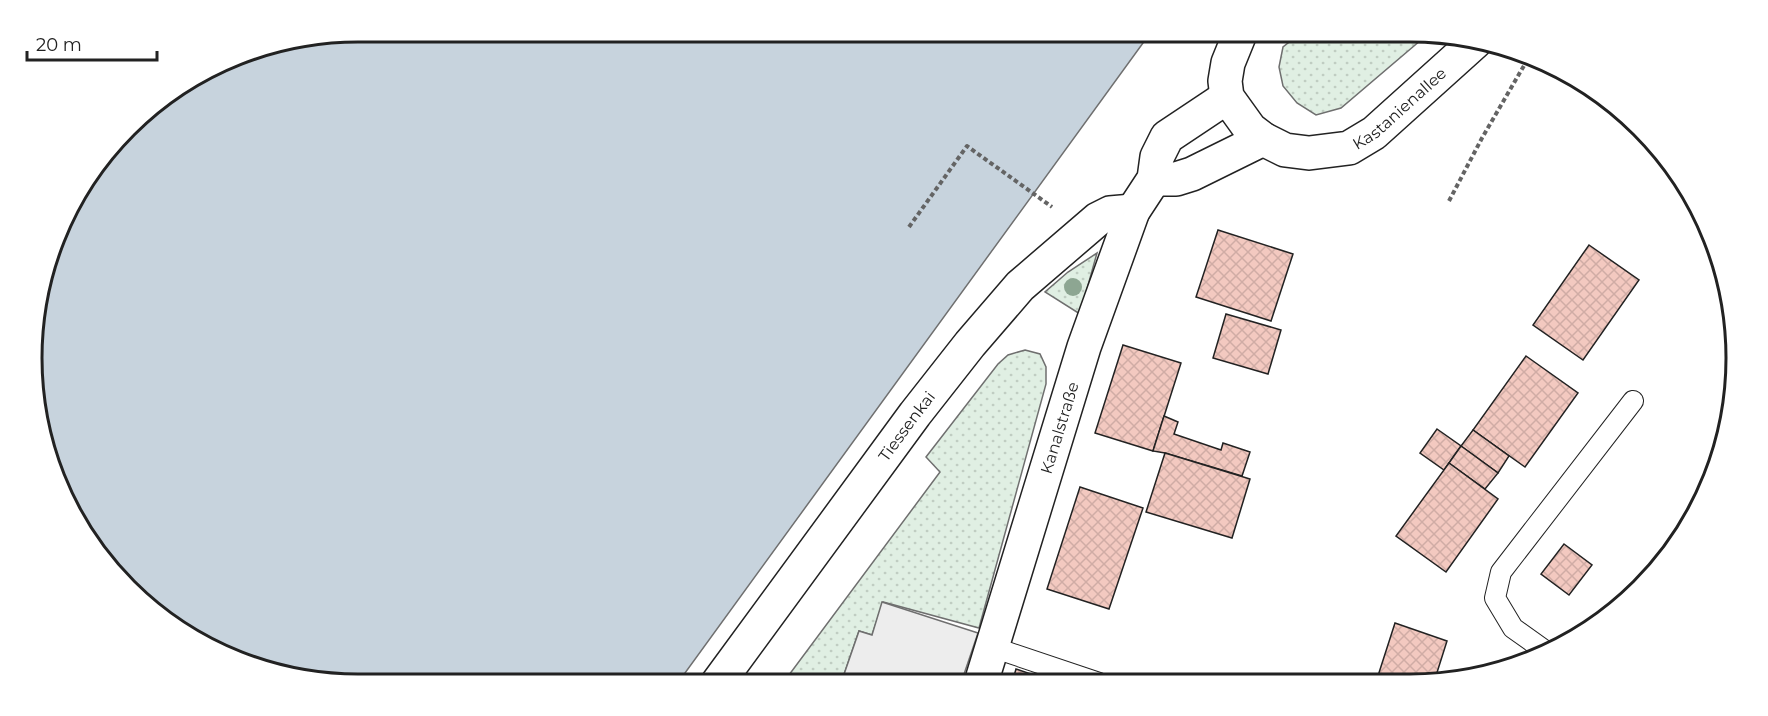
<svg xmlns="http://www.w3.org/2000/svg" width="1768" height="716" font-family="Montserrat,sans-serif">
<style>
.grass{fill:url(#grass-dots);stroke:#6f6f6f;stroke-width:1.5}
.parking{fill:#ededed;stroke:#6f6f6f;stroke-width:1.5}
.water{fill:#c7d3dd;stroke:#6f6f6f;stroke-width:1.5}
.building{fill:url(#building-cross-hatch);stroke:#222;stroke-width:1.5}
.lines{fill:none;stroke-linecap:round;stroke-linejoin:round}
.lane-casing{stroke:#222;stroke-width:22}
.street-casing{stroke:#222;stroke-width:36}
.path{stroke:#646464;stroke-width:4;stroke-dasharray:4.5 3;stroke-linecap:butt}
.lane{stroke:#fff;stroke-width:20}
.street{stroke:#fff;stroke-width:33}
.tree{fill:#8da692}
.labels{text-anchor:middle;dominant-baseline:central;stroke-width:4.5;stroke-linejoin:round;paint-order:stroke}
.street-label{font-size:16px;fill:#222;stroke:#fff}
.rim{fill:none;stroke:#222;stroke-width:3}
</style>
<defs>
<pattern id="grass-dots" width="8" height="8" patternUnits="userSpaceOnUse" patternTransform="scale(1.5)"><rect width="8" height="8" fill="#e0efe3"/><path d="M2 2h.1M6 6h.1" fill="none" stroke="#c0cdc2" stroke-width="1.8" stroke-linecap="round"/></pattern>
<pattern id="building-cross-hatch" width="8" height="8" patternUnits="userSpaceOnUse" patternTransform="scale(1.5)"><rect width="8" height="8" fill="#f3c9c0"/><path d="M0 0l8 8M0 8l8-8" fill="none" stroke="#d0aca5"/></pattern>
</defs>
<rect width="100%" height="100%" fill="#fff"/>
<g class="grass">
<polygon points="1410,31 1428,34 1341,108 1316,115 1297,103 1283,86 1279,67 1283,47 1302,32"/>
<polygon points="1097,253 1080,314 1045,292 1068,272"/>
<polygon points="1025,350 1040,354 1046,367 1046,384 979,628 883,602 872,635 859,631 841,683 783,683 940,472 926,457 998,364 1008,355"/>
</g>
<polygon class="parking" points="882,602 978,633 961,683 841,683 859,631 872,635"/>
<polygon class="water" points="358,31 1151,31 1151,32 677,684 358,684 253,667 159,617 75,522 38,421 34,315 75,195 143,112 253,49"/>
<g class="building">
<polygon points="1218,230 1293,254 1271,321 1196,297"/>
<polygon points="1589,245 1639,280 1583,360 1533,325"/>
<polygon points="1226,314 1281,330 1268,374 1213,358"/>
<polygon points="1123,345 1181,363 1153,451 1095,433"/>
<polygon points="1526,356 1578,393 1525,467 1473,430"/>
<polygon points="1164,416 1178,422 1174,434 1221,450 1223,443 1250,452 1242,476 1165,453 1153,451"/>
<polygon points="1437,429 1461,446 1444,470 1420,453"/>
<polygon points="1473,430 1509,456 1498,473 1461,446"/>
<polygon points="1461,446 1498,473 1485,489 1449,463"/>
<polygon points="1165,453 1250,479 1232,538 1146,512"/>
<polygon points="1449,463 1498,499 1446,572 1396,536"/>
<polygon points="1080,487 1143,508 1109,609 1047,589"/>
<polygon points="1688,517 1691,519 1681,540 1624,604"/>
<polygon points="1564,544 1592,565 1569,595 1541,574"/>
<polygon points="1395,623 1447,641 1434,682 1376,682"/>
<polygon points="1016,669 1057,683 1012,683"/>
</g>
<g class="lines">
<g class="lane-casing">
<g id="lane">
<polyline points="992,647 1099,683"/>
<polyline points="1548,653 1513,628 1495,598 1501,572 1633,401"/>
</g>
</g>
<g class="street-casing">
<g id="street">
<path id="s1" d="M1241,31L1228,63L1225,81L1227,97L1250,129L1263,139L1285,150L1309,153L1349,148L1374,133L1475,42"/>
<polyline points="1154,179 1176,179 1192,174 1263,139"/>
<path id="s2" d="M981,683L1084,347L1133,211L1154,179L1157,157L1167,137L1227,97"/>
<path id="s3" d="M717,684L915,414L970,344L1020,286L1098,219L1110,213L1133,211"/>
</g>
</g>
<g class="path">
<polyline points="1449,201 1482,138 1529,57"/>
<polyline points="909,227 967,146 1052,207"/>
</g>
<use href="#lane" class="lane"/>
<use href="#street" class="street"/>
</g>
<circle class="tree" cx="1073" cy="287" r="9"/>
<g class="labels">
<g class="street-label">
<text stroke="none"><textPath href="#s1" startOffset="278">Kastanienallee</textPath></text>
<text stroke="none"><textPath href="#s3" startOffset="320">Tiessenkai</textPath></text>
<text stroke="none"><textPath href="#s2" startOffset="267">Kanalstraße</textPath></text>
</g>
</g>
<path d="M0 0H1768V716H0ZM358 42H1410A316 316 0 0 1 1726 358V358A316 316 0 0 1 1410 674H358A316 316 0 0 1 42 358V358A316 316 0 0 1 358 42Z" fill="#fff" fill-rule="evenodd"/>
<path class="rim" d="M358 42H1410A316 316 0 0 1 1726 358V358A316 316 0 0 1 1410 674H358A316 316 0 0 1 42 358V358A316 316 0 0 1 358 42Z"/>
<path d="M27 51v9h130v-9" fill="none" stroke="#222222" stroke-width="3"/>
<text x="36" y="51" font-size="18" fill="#222222" stroke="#ffffff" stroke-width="4.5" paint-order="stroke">20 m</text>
</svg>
